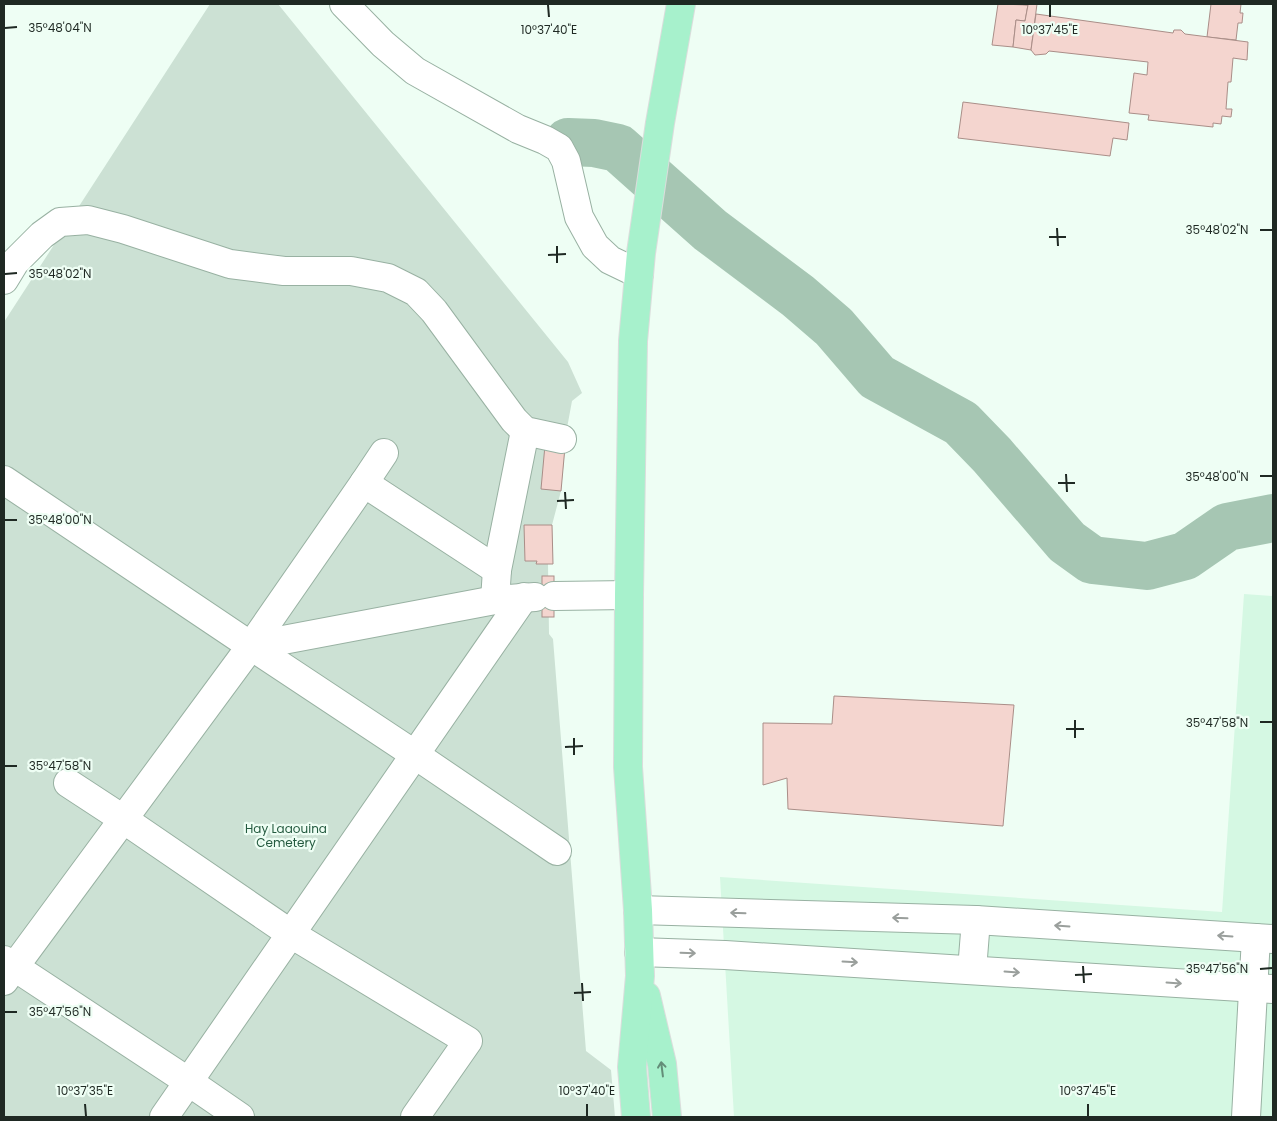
<svg xmlns="http://www.w3.org/2000/svg" width="1277" height="1121" font-family="Poppins,sans-serif">
<style>
.built{fill:#d5f8e3}
.green{fill:#cce1d4}
.lines{fill:none;stroke-linecap:round;stroke-linejoin:round}
.river{stroke:#a6c6b3;stroke-width:48}
.building{fill:#f4d5cf;stroke:#aa8e88}
.minor-casing{stroke:#98b1a2;stroke-width:30}
.major-casing{stroke:#dbdddc;stroke-width:30}
.minor{stroke:#fff;stroke-width:28}
.major{stroke:#a7f1cc;stroke-width:28}
.oneway{stroke:#9a9f9c}
.oneway2{stroke:#638d78}
.ticks{fill:none;stroke:#1f2923;stroke-width:2}
.labels{text-anchor:middle;dominant-baseline:central;stroke-width:4.5;stroke-linejoin:round;paint-order:stroke}
.park-label{font-size:12px;fill:#245a3f;stroke:#eefef4}
.ticks-label{font-size:12px;text-anchor:middle;fill:#1f2923;stroke:#eefef4;stroke-width:4.5;stroke-linejoin:round;paint-order:stroke}
</style>
<rect width="100%" height="100%" fill="#eefef4"/>
<polygon class="built" points="1244,594 1273,596 1273,1117 734,1117 720,877 1222,912"/>
<polygon class="green" points="210,4 278,4 568,362 582,393 572,401 567,428 561,491 552,525 553,564 548,564 549,634 553,639 586,1051 611,1070 615,1117 4,1117 4,322"/>
<g class="lines">
<polyline class="river" points="568,142 594,143 618,148 710,230 798,296 834,327 877,377 961,423 992,455 1067,542 1092,560 1147,566 1185,556 1227,527 1273,518"/>
</g>
<g class="building">
<polygon points="998,4 1028,5 1025,21 1016,20 1013,47 992,45"/>
<polygon points="1017,4 1037,4 1031,50 1013,47 1016,20 1025,21 1028,5"/>
<polygon points="1211,4 1241,4 1240,13 1243,13 1242,23 1238,23 1236,40 1207,37"/>
<polygon points="1036,14 1173,33 1174,30 1181,30 1185,34 1248,42 1247,60 1233,58 1231,82 1228,82 1226,109 1232,109 1231,117 1222,116 1221,124 1213,123 1213,127 1148,120 1149,115 1129,113 1134,73 1147,75 1148,62 1049,51 1046,54 1035,55 1031,50"/>
<polygon points="963,102 1129,123 1127,140 1113,138 1110,156 958,138"/>
<polygon points="545,445 565,447 561,491 541,489"/>
<polygon points="524,525 552,525 553,564 536,564 537,561 525,561"/>
<rect x="542" y="576" width="12" height="41"/>
<polygon points="834,696 1014,705 1003,826 788,809 787,778 763,785 763,723 832,724"/>
</g>
<g class="lines">
<g class="minor-casing">
<g id="minor">
<polyline points="344,4 383,44 415,71 518,129 545,140 559,148 566,161 579,217 595,246 610,260 639,274"/>
<polyline points="4,280 15,262 42,235 60,222 88,220 123,229 230,264 284,271 351,271 388,278 416,292 434,311 514,420 525,431 562,439"/>
<polyline points="4,480 251,646 495,600 535,597"/>
<polyline points="364,483 497,570"/>
<polyline points="554,596 629,595"/>
<polyline points="495,600 497,570 525,431"/>
<polyline points="251,646 414,754 557,851"/>
<polyline points="68,783 123,819 291,934 468,1041 415,1117"/>
<polyline points="638,910 976,920 1273,939"/>
<polyline points="639,952 725,955 1273,989"/>
<polyline points="4,960 189,1082 240,1117"/>
<polyline points="972,970 976,920"/>
<polyline points="4,981 251,646 364,483 384,453"/>
<polyline points="164,1117 524,597"/>
<polyline points="1246,1117 1256,938"/>
</g>
</g>
<g class="major-casing">
<g id="major">
<polyline points="646,996 662,1064 667,1117"/>
<polyline points="636,1117 632,1067 640,976 638,910 628,767 629,595 633,341 641,253 660,123 681,4"/>
</g>
</g>
<use href="#minor" class="minor"/>
<use href="#major" class="major"/>
</g>
<defs><path id="oneway-shaft" d="M-6 0H5M1.5-3L5.5 0L1.5 3" fill="none" stroke-width="1.6" stroke-linecap="round" stroke-linejoin="round" transform="scale(1.25)"/></defs>
<g class="oneway">
<use href="#oneway-shaft" transform="translate(738 913) rotate(-178)"/>
<use href="#oneway-shaft" transform="translate(900 918) rotate(-178)"/>
<use href="#oneway-shaft" transform="translate(1062 926) rotate(-176)"/>
<use href="#oneway-shaft" transform="translate(1225 936) rotate(-176)"/>
<use href="#oneway-shaft" transform="translate(688 953) rotate(2)"/>
<use href="#oneway-shaft" transform="translate(850 962) rotate(3)"/>
<use href="#oneway-shaft" transform="translate(1012 972) rotate(4)"/>
<use href="#oneway-shaft" transform="translate(1174 983) rotate(4)"/>
</g>
<use class="oneway2" href="#oneway-shaft" transform="translate(662 1069) rotate(-97)"/>
<path class="ticks" d="M548,5L549,17M1050,5V17M5,28L17,27M1057,228L1058,246M1260,230H1272M1049,237H1066M557,246V263M548,255L566,254M5,274L17,273M1066,474L1067,492M1260,476H1272M1058,483H1075M565,492L566,509M557,501L574,500M5,520H17M1075,720V738M1260,722H1272M1066,729H1084M574,738V755M565,747L583,746M5,766H17M1083,966L1084,983M1260,969L1272,968M1075,975L1092,974M582,983L583,1001M574,993L591,992M5,1012H17M85,1104L86,1116M587,1104V1116M1088,1104V1116"/>
<g class="labels">
<g class="park-label">
<text x="286" y="828">Hay Laaouina<tspan x="286" dy="14">Cemetery</tspan></text>
</g>
</g>
<g class="ticks-label">
<text x="60" y="32">35°48'04"N</text>
<text x="549" y="34">10°37'40"E</text>
<text x="1050" y="34">10°37'45"E</text>
<text x="1217" y="234">35°48'02"N</text>
<text x="60" y="278">35°48'02"N</text>
<text x="1217" y="481">35°48'00"N</text>
<text x="60" y="524">35°48'00"N</text>
<text x="1217" y="727">35°47'58"N</text>
<text x="60" y="770">35°47'58"N</text>
<text x="1217" y="973">35°47'56"N</text>
<text x="60" y="1016">35°47'56"N</text>
<text x="85" y="1095">10°37'35"E</text>
<text x="587" y="1095">10°37'40"E</text>
<text x="1088" y="1095">10°37'45"E</text>
</g>
<rect width="1277" height="1121" fill="none" stroke="#1f2923" stroke-width="10"/>
</svg>
